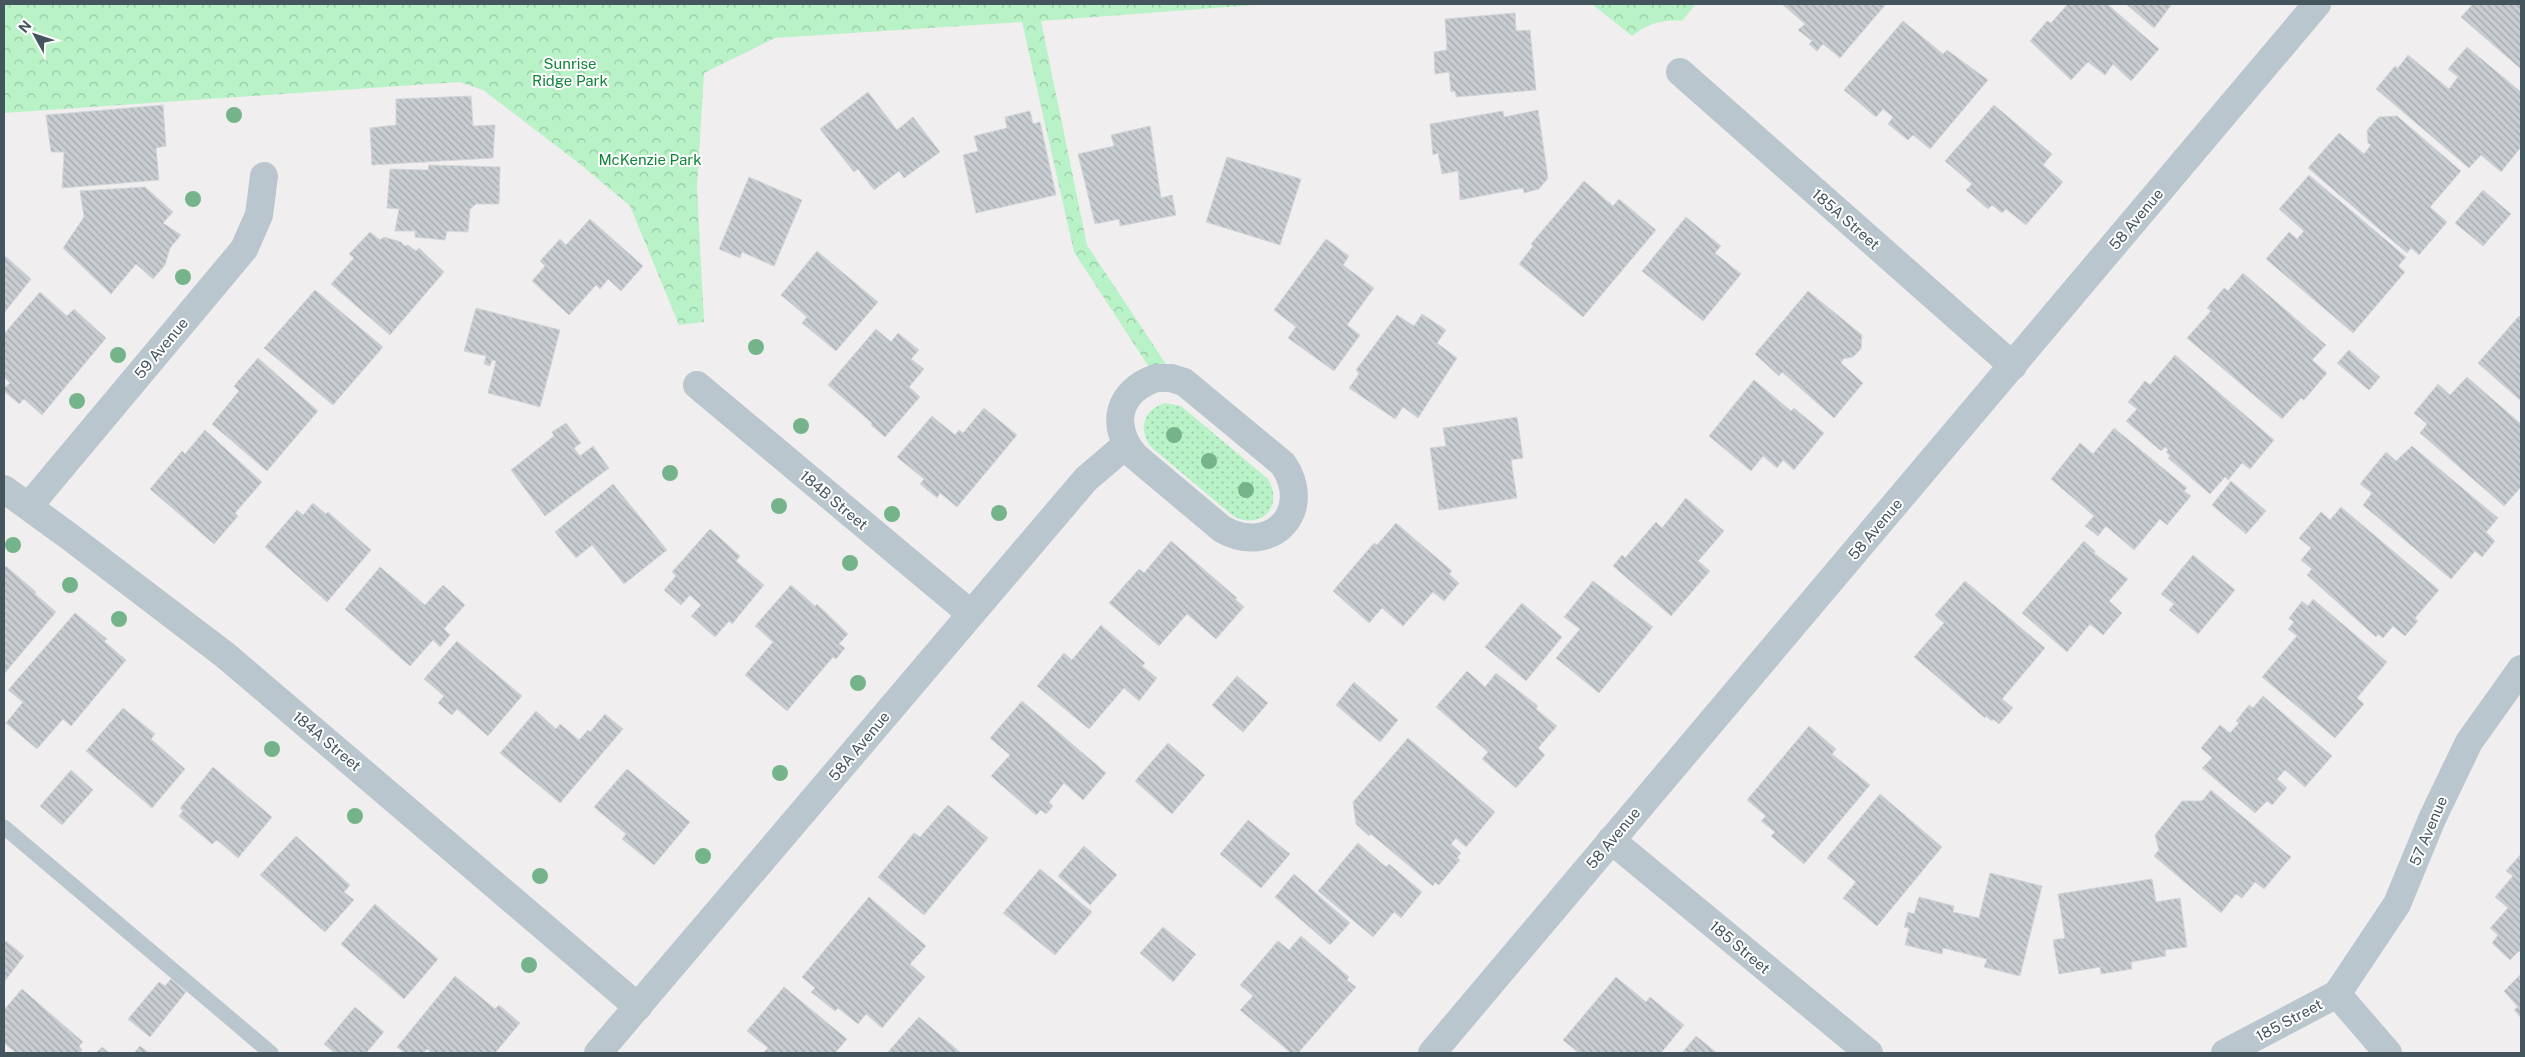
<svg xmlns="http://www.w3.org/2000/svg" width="2525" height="1057" font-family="'Public Sans',sans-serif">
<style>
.park{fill:url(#park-crowns)}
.garden{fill:url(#garden-dots)}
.building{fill:url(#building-back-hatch);stroke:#d2d6db}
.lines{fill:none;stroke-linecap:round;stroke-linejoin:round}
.lane{stroke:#b9c6cd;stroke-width:15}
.street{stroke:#b9c6cd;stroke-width:28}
.tree{fill:#75b48b}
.labels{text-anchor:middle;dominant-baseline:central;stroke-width:4;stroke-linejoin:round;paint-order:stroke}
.park-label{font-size:15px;fill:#108539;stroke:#fff}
.street-label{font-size:15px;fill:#45555d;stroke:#fff}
</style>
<defs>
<pattern id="park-crowns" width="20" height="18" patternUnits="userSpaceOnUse" patternTransform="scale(1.25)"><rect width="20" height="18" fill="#b9f2c7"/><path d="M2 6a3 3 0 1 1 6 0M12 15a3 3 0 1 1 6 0" fill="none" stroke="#98c7a5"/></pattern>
<pattern id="garden-dots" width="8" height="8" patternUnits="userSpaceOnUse" patternTransform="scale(1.25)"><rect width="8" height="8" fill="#b9f2c7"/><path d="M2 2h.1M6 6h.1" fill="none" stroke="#98c7a5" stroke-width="1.8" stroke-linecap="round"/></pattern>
<pattern id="building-back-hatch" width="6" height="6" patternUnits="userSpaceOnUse" patternTransform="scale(1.25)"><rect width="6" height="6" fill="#c8cdd2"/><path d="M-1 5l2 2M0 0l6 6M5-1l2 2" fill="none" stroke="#a4a9ae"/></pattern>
</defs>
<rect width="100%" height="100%" fill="#f1eeef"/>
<g class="park">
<polygon points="4,4 1268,4 1041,21 1087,245 1166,364 1149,367 1074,252 1022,22 775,38 704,73 697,187 704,322 679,325 630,206 580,164 483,90 459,82 4,113"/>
<path d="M1592,4H1696L1682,21C1663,19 1647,24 1632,36Z"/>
</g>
<path class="garden" d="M1165,403L1181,406L1268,479C1285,507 1259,532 1232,515L1151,447C1137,429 1144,409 1165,403Z"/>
<g class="building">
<polygon points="1782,4 1886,4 1840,58 1823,44 1817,51 1809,44 1812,41 1798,30 1805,24"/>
<polygon points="2068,4 2107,4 2159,49 2131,81 2113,64 2105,75 2088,62 2071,80 2030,41 2047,21 2051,23"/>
<polygon points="2126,4 2172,4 2154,28"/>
<polygon points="2473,4 2521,4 2521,69 2461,17"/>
<polygon points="1515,13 1516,31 1530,30 1536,90 1456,97 1455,91 1451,92 1449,72 1435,74 1434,52 1447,50 1445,19"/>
<polygon points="1903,21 1943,54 1947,50 1988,80 1930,149 1913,135 1908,140 1888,124 1893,117 1883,109 1876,117 1844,90"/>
<polygon points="2467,47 2521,92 2521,147 2501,172 2481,155 2469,168 2376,89 2395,66 2398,68 2408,55 2449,89 2458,77 2448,69"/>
<polygon points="868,92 897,130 913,117 940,152 904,178 899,171 874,190 858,169 854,172 820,129"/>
<polygon points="471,96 473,126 495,125 493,158 372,165 370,128 396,125 396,99"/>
<polygon points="163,105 166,146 156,148 159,180 62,188 64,152 51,152 46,115"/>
<polygon points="1994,105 2052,154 2043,165 2063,182 2026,225 2006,209 2002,213 1992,205 1988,209 1966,190 1972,184 1945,161"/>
<polygon points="1538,110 1548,178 1539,189 1524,193 1523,188 1460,200 1458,171 1442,174 1438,153 1433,155 1430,124 1503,111 1504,117"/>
<polygon points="1030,111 1033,124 1040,122 1056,195 976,213 963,155 978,151 974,136 1007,128 1005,117"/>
<polygon points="2397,116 2461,171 2430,207 2447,222 2419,255 2411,248 2407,253 2308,168 2339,133 2364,154 2371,145 2368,143 2367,130 2379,117"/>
<polygon points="1150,126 1161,198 1172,195 1176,215 1120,226 1119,219 1095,224 1078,154 1114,146 1111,135"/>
<polygon points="1227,157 1301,179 1280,245 1206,222"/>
<polygon points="429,165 500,167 499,204 476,204 470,209 468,232 447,231 445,240 415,237 415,231 395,231 399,209 387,208 390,169 428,170"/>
<polygon points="2309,175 2406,257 2398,266 2405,272 2353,333 2266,259 2289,232 2297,239 2304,231 2279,209"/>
<polygon points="749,177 802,200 774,266 742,252 740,258 719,249"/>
<polygon points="1584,181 1613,206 1619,199 1656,230 1583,317 1519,264 1533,246 1531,244"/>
<polygon points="145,187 173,212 163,223 181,235 170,248 165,265 153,279 136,264 111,294 63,248 84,217 80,191"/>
<polygon points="2483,190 2511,214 2483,246 2455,223"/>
<polygon points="1686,217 1721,246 1715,253 1741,274 1703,321 1642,271"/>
<polygon points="590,219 643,266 621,291 608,279 600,289 596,285 569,315 532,281 545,266 540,261 560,239 566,245"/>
<polygon points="370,232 380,240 384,237 401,242 404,246 408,245 416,251 419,248 444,272 390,335 331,284 354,258 349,254"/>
<polygon points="1326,239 1349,256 1343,265 1374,288 1347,325 1360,335 1334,371 1288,338 1296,327 1274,310"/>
<polygon points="817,251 878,302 836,351 802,323 807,317 781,295"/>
<polygon points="4,255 31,279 4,313"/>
<polygon points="2243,273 2326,345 2312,360 2327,373 2304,400 2301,398 2282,419 2187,338 2211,311 2207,308 2224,288 2228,291"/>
<polygon points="315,290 383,347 333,405 264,348"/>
<polygon points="1808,291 1862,335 1861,349 1853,357 1843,359 1841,363 1863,383 1834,418 1782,372 1779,376 1755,354"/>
<polygon points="40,292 67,316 74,309 106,338 42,415 24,399 19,404 4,391 4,388 10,383 4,377 4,334"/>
<polygon points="476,308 560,330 540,407 488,393 496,361 492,360 490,366 484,364 486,356 464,351"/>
<polygon points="1422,314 1446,330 1437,343 1457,358 1418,418 1403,407 1395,419 1349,388 1359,374 1356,370 1397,315 1414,326"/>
<polygon points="2519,316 2521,318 2521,401 2478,363"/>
<polygon points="876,329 891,342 898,333 919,350 911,359 924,369 909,387 920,397 885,437 871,425 872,423 828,385"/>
<polygon points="2349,350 2380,377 2369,390 2337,363"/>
<polygon points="2175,355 2274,440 2250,469 2242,463 2228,480 2225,477 2210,494 2168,458 2170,456 2166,452 2168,450 2165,447 2161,451 2126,421 2137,409 2128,402 2145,381 2150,385"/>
<polygon points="258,358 318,411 267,471 212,424 239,391 234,386"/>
<polygon points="2467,377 2521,424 2521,487 2504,506 2420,433 2427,424 2414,413 2438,384 2450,395"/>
<polygon points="1754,380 1791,411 1794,408 1824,433 1794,470 1783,460 1777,468 1763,456 1751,471 1709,436"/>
<polygon points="984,408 1017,435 957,507 940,493 937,498 920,484 924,479 897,457 932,416 955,435 959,430 963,433"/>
<polygon points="1517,417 1523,458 1511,460 1517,498 1439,510 1430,448 1446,446 1443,428"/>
<polygon points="566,423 581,443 574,448 580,456 593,446 609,468 545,516 511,470 554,436 552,432"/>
<polygon points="2114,428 2187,488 2184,491 2191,496 2167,525 2160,519 2134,550 2106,526 2098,536 2085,526 2094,516 2051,479 2080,443 2093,454"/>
<polygon points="205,430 262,482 235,513 238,516 214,544 150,489 182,451 185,454"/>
<polygon points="2412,446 2498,518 2486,532 2495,541 2482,557 2475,551 2451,579 2363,505 2372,493 2360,484 2386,452 2396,461"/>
<polygon points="2231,481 2266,511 2246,534 2212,505"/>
<polygon points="613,484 667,550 624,584 592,545 576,558 555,532"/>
<polygon points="1686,498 1724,531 1698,561 1710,571 1671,616 1613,566 1622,555 1625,558 1656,522 1662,528"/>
<polygon points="313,503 326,514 328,512 371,550 327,602 265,547 297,510 303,515"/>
<polygon points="2341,507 2439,590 2415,618 2418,621 2405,636 2393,626 2383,638 2378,634 2376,637 2307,575 2312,569 2301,560 2311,548 2299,538 2321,512 2330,520"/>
<polygon points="1396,523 1452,571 1449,574 1459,583 1444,601 1433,592 1403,626 1382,608 1369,623 1333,591 1374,543 1377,545"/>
<polygon points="710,529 740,556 736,561 764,585 732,624 729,621 715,637 691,616 701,605 690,595 681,605 664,590 676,576 672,572"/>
<polygon points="1171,541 1237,598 1235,599 1244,607 1216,639 1187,614 1159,646 1109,603 1139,569 1144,573"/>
<polygon points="2084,541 2095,551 2094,553 2128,579 2109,601 2122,613 2103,635 2090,624 2067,652 2022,613"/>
<polygon points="2193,555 2235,590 2198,634 2169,610 2174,604 2161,594"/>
<polygon points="6,566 36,592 35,594 56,612 4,674 4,569"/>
<polygon points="380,567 425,605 443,585 465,605 444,629 450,635 440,647 433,640 410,666 345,609"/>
<polygon points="1593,581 1653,627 1599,693 1556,658 1580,629 1564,617"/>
<polygon points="1965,581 2045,648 2002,699 2013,708 1999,724 1993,719 1992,721 1986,716 1985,718 1914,657 1944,623 1935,615"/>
<polygon points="791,585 815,606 817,604 848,634 839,644 845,648 836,659 833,657 787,711 745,675 773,642 755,626"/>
<polygon points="2313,599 2387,662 2357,698 2364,704 2335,738 2262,677 2297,636 2288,629 2294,622 2289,618 2302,601 2308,606"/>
<polygon points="1522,603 1562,637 1526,681 1485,647"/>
<polygon points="75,613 107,639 104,641 126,660 71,726 63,719 37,749 6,723 23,702 8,690"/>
<polygon points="1101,625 1145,663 1142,666 1157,678 1139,701 1124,688 1089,729 1037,686 1064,653 1072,660"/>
<polygon points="457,641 522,696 488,736 457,709 452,715 438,703 444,696 424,679"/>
<polygon points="1467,671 1485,687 1496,673 1538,706 1536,709 1557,726 1538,748 1545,755 1516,788 1482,759 1488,752 1436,707"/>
<polygon points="1237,676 1268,703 1243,732 1212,705"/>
<polygon points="1354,682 1398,720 1380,742 1336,705"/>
<polygon points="2263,696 2332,756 2305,787 2285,770 2277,779 2287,788 2272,805 2267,801 2255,813 2202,768 2212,758 2201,748 2220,725 2230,733 2239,723 2236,721 2249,705 2253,708"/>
<polygon points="1022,701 1106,773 1083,800 1064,783 1049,802 1053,806 1046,814 1041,810 1036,815 991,776 1010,755 990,738"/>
<polygon points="123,708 155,734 151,739 185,769 152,808 86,751"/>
<polygon points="536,711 556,729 560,724 579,740 588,730 590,732 605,714 623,729 560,803 500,753"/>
<polygon points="1809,726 1836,749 1832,754 1870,785 1804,864 1771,836 1775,832 1761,821 1766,816 1747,800"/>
<polygon points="1408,738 1495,812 1466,847 1456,838 1451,844 1461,853 1457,858 1460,860 1439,885 1435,882 1433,886 1371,834 1369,836 1356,824 1353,802"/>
<polygon points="1168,743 1205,775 1172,814 1135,781"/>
<polygon points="213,767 272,817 238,858 217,840 212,844 179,816 183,811 180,808"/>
<polygon points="627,769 690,822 654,865 622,839 626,834 594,807"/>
<polygon points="71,770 93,790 62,825 40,806"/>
<polygon points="2211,790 2291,857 2264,889 2255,882 2242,898 2236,894 2221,913 2154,856 2159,850 2155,835 2182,801 2202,801"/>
<polygon points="1880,794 1942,847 1877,926 1843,898 1856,882 1827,858"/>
<polygon points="948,805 988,838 924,915 878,877 914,833 920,837"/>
<polygon points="1248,820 1290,854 1261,888 1220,854"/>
<polygon points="296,836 350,885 344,892 354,900 325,932 260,875"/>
<polygon points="1358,843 1386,867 1389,864 1422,892 1401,918 1394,912 1373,937 1318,891"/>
<polygon points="1084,846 1117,875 1090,905 1058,876"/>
<polygon points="2521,854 2521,953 2519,951 2510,960 2492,943 2498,935 2490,928 2508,908 2495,897 2513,876 2506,871"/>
<polygon points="1040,869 1092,912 1055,955 1003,913"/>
<polygon points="1990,873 2042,886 2020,976 1984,967 1987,959 1943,948 1942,954 1905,945 1909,928 1904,927 1908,912 1914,914 1919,897 1954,906 1953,912 1979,918"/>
<polygon points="1294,874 1350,923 1330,945 1275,897"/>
<polygon points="2152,879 2156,902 2180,898 2187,947 2165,950 2166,956 2131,962 2132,969 2101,974 2100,967 2059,974 2053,940 2065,938 2058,894"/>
<polygon points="869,897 926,946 910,964 925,977 882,1028 866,1014 858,1024 838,1008 835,1011 811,992 815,988 802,977"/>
<polygon points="375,904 438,959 404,999 341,944"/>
<polygon points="1163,927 1196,954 1173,982 1140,953"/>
<polygon points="1301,936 1349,977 1347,980 1356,987 1298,1053 1291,1053 1240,1010 1253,996 1240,985 1278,941 1289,950"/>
<polygon points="6,941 24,956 4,982 4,944"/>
<polygon points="2521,974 2521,1018 2514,1010 2518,1007 2504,991"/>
<polygon points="455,976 495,1009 499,1005 520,1023 495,1053 432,1053 427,1049 423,1053 405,1053 397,1047"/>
<polygon points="1616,977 1646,1002 1650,997 1684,1025 1661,1053 1579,1053 1563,1040"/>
<polygon points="171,979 186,992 150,1037 128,1019 159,982 165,986"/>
<polygon points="784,987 847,1039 835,1053 763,1053 768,1048 747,1031"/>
<polygon points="22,989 83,1042 79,1046 82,1050 80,1053 16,1053 4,1043 4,1010"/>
<polygon points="355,1007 384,1032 366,1053 335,1053 324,1044"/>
<polygon points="919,1017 961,1053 887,1053"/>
<polygon points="1696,1036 1717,1053 1682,1053"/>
<polygon points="140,1046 149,1053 134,1053"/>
<polygon points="102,1047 109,1053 96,1053"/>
</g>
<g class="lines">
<polyline class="lane" points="4,827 271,1053"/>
<g class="street">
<polyline points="1680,72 2013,366"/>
<path d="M1156,378H1171L1184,382L1283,464C1315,511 1271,557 1222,529L1135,456C1109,425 1118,391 1156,378Z"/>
<polyline points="697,385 971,614"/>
<polyline points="4,489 70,537 225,655 638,1007"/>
<polyline points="29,506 244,249 259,215 264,176"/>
<polyline points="1611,840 1869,1053"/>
<polyline points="2337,994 2388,1053"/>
<polyline points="598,1053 1086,479 1126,445"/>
<polyline points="1432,1053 2317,4"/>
<polyline points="2225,1053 2337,994 2397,904 2432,819 2469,742 2521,669"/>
</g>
</g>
<g class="tree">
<circle cx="234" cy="115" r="8"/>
<circle cx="193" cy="199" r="8"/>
<circle cx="183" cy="277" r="8"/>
<circle cx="756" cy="347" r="8"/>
<circle cx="118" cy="355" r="8"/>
<circle cx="77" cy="401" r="8"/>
<circle cx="801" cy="426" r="8"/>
<circle cx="1174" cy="435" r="8"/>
<circle cx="1209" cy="461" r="8"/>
<circle cx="670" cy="473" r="8"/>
<circle cx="1246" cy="490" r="8"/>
<circle cx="779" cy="506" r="8"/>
<circle cx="999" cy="513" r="8"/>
<circle cx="892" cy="514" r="8"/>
<circle cx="13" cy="545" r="8"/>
<circle cx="850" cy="563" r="8"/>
<circle cx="70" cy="585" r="8"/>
<circle cx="119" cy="619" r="8"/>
<circle cx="858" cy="683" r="8"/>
<circle cx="272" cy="749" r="8"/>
<circle cx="780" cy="773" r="8"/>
<circle cx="355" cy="816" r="8"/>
<circle cx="703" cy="856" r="8"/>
<circle cx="540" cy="876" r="8"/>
<circle cx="529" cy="965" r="8"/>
</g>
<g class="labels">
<g class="park-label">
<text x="570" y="63">Sunrise<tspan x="570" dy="17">Ridge Park</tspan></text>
<text x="650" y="159">McKenzie Park</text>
</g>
<g class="street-label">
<text transform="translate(1846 219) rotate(41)">185A Street</text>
<text transform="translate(2136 219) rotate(-50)">58 Avenue</text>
<text transform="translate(161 348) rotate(-50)">59 Avenue</text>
<text transform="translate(834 500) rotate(40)">184B Street</text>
<text transform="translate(1875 529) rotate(-50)">58 Avenue</text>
<text transform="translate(327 741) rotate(40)">184A Street</text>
<text transform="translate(859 746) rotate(-50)">58A Avenue</text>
<text transform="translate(2428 831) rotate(-67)">57 Avenue</text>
<text transform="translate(1613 838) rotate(-50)">58 Avenue</text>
<text transform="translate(1740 947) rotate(40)">185 Street</text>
<text transform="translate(2289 1020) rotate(-28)">185 Street</text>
</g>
</g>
<rect width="2525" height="1057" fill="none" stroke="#45555d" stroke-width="10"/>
<g transform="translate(35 35) rotate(310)" stroke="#ffffff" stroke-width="4" paint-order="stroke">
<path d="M0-4L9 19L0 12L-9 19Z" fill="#45555d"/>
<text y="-8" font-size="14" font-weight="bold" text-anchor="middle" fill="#45555d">N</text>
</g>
</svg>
